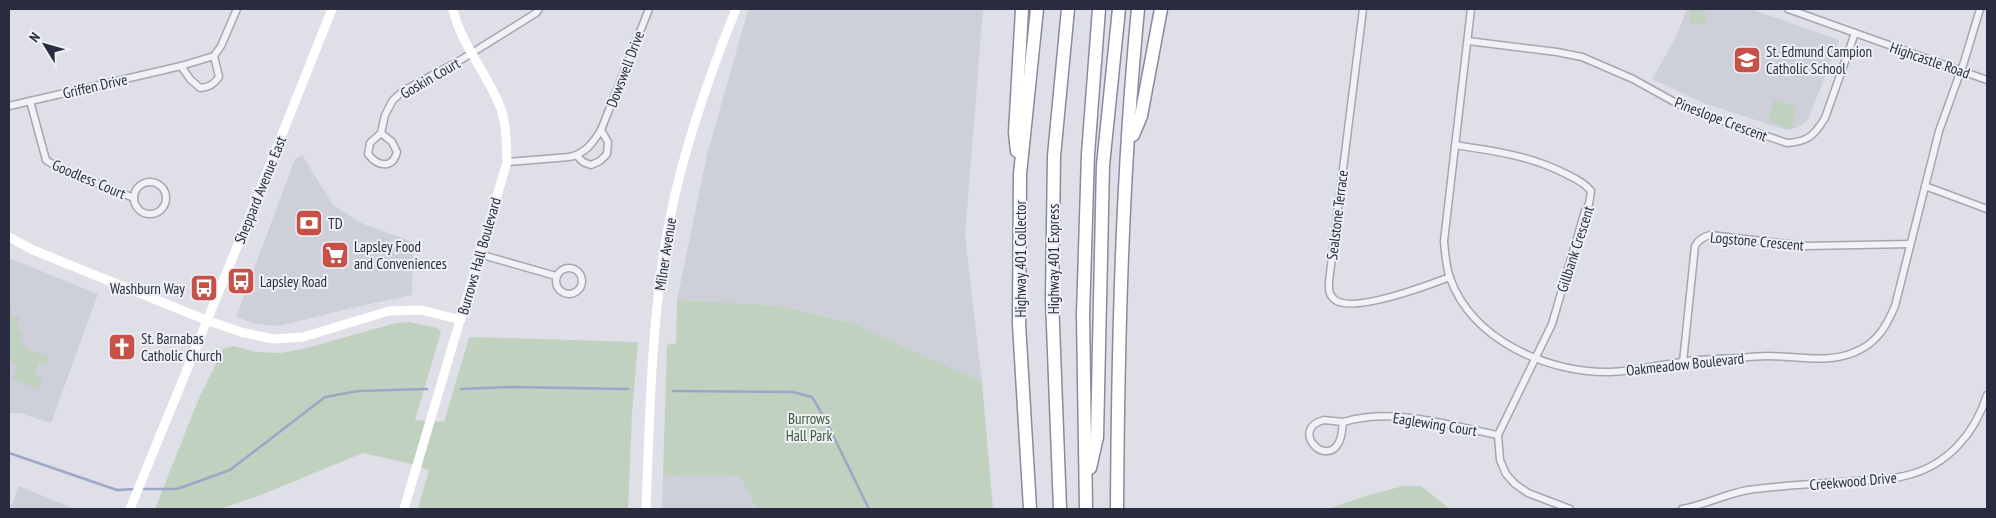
<svg xmlns="http://www.w3.org/2000/svg" width="1996" height="518" font-family="'PT Sans Narrow',sans-serif">
<style>
.built{fill:#cdcfd9}
.green{fill:#c1d1c0}
.lines{fill:none;stroke-linecap:round;stroke-linejoin:round}
.stream{stroke:#9ba7c6;stroke-width:2.5}
.street-casing{stroke:#a5a6b1;stroke-width:9}
.highway-casing{stroke:#878b9d;stroke-width:15}
.street{stroke:#f1f2f6;stroke-width:6}
.secondary{stroke:#fff;stroke-width:9}
.highway{stroke:#fff;stroke-width:12}
.labels{text-anchor:middle;dominant-baseline:central;stroke-width:4;stroke-linejoin:round;paint-order:stroke}
.poi-label{font-size:15px;fill:#292c3e;stroke:#eef0f5;text-anchor:start}
.street-label{font-size:15px;fill:#292c3e;stroke:#eef0f5}
.park-label{font-size:15px;fill:#375937;stroke:#eef0f5}
</style>
<rect width="100%" height="100%" fill="#dfe0e7"/>
<g class="built">
<polygon points="749,9 983,9 965,236 982,382 852,323 774,305 677,300 707,155 746,17"/>
<polygon points="1687,9 1751,9 1839,40 1808,120 1797,128 1786,130 1701,102 1652,79 1676,37"/>
<polygon points="302,155 333,205 363,224 413,242 412,295 356,307 279,326 257,324 236,317 295,159"/>
<polygon points="9,258 98,294 51,423 20,413 9,413"/>
<polygon points="663,474 743,476 757,509 662,509"/>
<polygon points="19,486 63,504 75,509 10,509"/>
</g>
<g class="green">
<polygon points="1691,9 1703,9 1706,18 1708,19 1706,24 1697,25 1690,24"/>
<polygon points="1775,99 1796,106 1793,128 1787,129 1768,120"/>
<polygon points="677,300 774,305 852,323 982,382 993,509 757,509 740,476 689,475 671,476 671,475 663,474 667,345 676,343"/>
<polygon points="9,307 12,308 10,315 20,318 16,329 22,332 19,342 26,344 25,348 49,357 46,365 39,362 34,376 42,379 39,390 12,379 18,366 9,361"/>
<polygon points="409,322 437,328 441,332 415,420 444,422 469,338 472,337 638,342 632,414 628,509 418,509 429,470 412,464 363,453 263,494 220,509 155,509 199,398 223,349 234,346 255,352 280,353 303,349 396,323"/>
<polygon points="1403,486 1421,486 1445,505 1448,509 1328,509 1369,495"/>
</g>
<g class="lines">
<g class="stream">
<polyline points="461,389 512,387 628,389"/>
<polyline points="673,391 793,392 812,397 825,419 869,509"/>
<polyline points="9,453 117,490 136,489"/>
<polyline points="142,489 177,489 230,470 325,397 358,391 427,389"/>
</g>
<g class="street-casing">
<g id="street">
<path d="M1363,9L1329,281C1329,288 1328,294 1334,299C1351,315 1429,285 1450,277"/>
<path d="M1471,9L1444,241C1445,253 1446,267 1450,278C1473,341 1548,373 1610,372C1634,371 1658,365 1682,362C1700,359 1719,359 1738,358C1748,357 1758,356 1768,356C1797,356 1828,364 1855,352C1877,343 1886,327 1895,306L1939,131L1964,62L1980,9"/>
<polyline points="1788,9 1987,80"/>
<path d="M1468,41L1557,52L1582,57L1633,79L1687,109L1787,143C1807,142 1814,136 1825,118L1855,33"/>
<path d="M181,66L190,79L200,88C210,87 214,84 219,77L214,56"/>
<polyline points="30,101 46,160 60,169 134,198"/>
<polyline points="9,106 181,66 214,56 221,46 237,9"/>
<path d="M381,133L392,142L397,152C392,170 377,166 368,154L370,143L381,133L385,115L393,100L403,91L459,61L536,13L539,9"/>
<path d="M1455,145C1495,151 1532,156 1568,175C1576,179 1585,183 1591,191L1589,204L1585,211L1552,324L1498,435L1500,460L1506,474L1515,484L1528,493L1570,509"/>
<polyline points="577,156 583,162 591,165 600,161 607,154 608,142 601,130"/>
<path d="M507,162L569,157C585,154 593,143 601,130L649,9"/>
<circle cx="150" cy="198" r="16"/>
<polyline points="1925,186 1987,209"/>
<polyline points="479,254 556,276"/>
<circle cx="569" cy="281" r="13"/>
<path d="M1683,362L1695,246C1698,240 1703,237 1710,235L1806,246L1910,244"/>
<path d="M1324,420L1343,422C1342,429 1342,437 1339,442C1326,469 1289,429 1324,420Z"/>
<path d="M1343,422C1394,407 1448,425 1498,435"/>
<path d="M1682,509C1705,505 1725,494 1748,490C1783,485 1819,484 1855,481C1872,480 1891,480 1908,475C1948,465 1975,433 1987,395"/>
</g>
</g>
<g class="highway-casing">
<g id="highway">
<polyline points="1133,135 1141,116 1161,9"/>
<polyline points="1017,151 1015,133 1022,9"/>
<polyline points="1090,468 1097,437 1103,165 1119,9"/>
<polyline points="1030,509 1019,324 1020,174 1037,9"/>
<polyline points="1060,509 1052,299 1054,156 1068,9"/>
<polyline points="1086,509 1083,315 1088,154 1099,9"/>
<path d="M1117,509C1118,343 1122,175 1138,9"/>
</g>
</g>
<use href="#street" class="street"/>
<g class="secondary">
<polyline points="9,237 33,250 206,320 241,332 273,339 303,337 389,311 421,310 461,320"/>
<polyline points="130,509 244,230 332,9"/>
<path d="M404,509L507,162C506,144 507,126 501,109C488,74 461,45 453,9"/>
<path d="M646,509C650,412 651,314 670,218C684,147 709,76 736,9"/>
</g>
<use href="#highway" class="highway"/>
</g>
<defs>
<g id="school-square" transform="scale(1.4375)"><rect x="-9" y="-9" width="18" height="18" rx="4" fill="#c75149" stroke="#eef0f5"/><path d="M0-5L7-2L0 1L-7-2ZM-4 1L0 2.5L4 1V4Q0 6-4 4Z" fill="#fff"/></g>
<g id="bank-square" transform="scale(1.4375)"><rect x="-9" y="-9" width="18" height="18" rx="4" fill="#c75149" stroke="#eef0f5"/><path d="M-6-4H6V4H-6ZM0-2.3a2.3 2.3 0 1 0 0 4.6a2.3 2.3 0 1 0 0-4.6Z" fill="#fff"/></g>
<g id="supermarket-square" transform="scale(1.4375)"><rect x="-9" y="-9" width="18" height="18" rx="4" fill="#c75149" stroke="#eef0f5"/><path d="M-6-5.5h2.5l.6 2H6L4.5 2H-2.5L-4.4-4H-6ZM-1.5 3.2a1.3 1.3 0 1 0 .1 0ZM3 3.2a1.3 1.3 0 1 0 .1 0Z" fill="#fff"/></g>
<g id="bus-square" transform="scale(1.4375)"><rect x="-9" y="-9" width="18" height="18" rx="4" fill="#c75149" stroke="#eef0f5"/><path d="M-5-6H5V4H4V6H2V4H-2V6H-4V4H-5ZM-3.5-4V0h7V-4ZM-3.5 1.2v1.5H-2V1.2ZM2 1.2v1.5H3.5V1.2Z" fill="#fff"/></g>
<g id="church-square" transform="scale(1.4375)"><rect x="-9" y="-9" width="18" height="18" rx="4" fill="#c75149" stroke="#eef0f5"/><path d="M-1.2-6h2.4v3.5h3.3v2.4h-3.3V6h-2.4V-.1h-3.3v-2.4h3.3Z" fill="#fff"/></g>
</defs>
<g fill-rule="evenodd">
<use href="#school-square" x="1747" y="60"/>
<use href="#bank-square" x="309" y="223"/>
<use href="#supermarket-square" x="335" y="255"/>
<use href="#bus-square" x="241" y="281"/>
<use href="#bus-square" x="204" y="288"/>
<use href="#church-square" x="122" y="347"/>
</g>
<g class="labels">
<g class="poi-label">
<text x="1766" y="51">St. Edmund Campion<tspan x="1766" dy="17">Catholic School</tspan></text>
<text x="328" y="223">TD</text>
<text x="354" y="246">Lapsley Food<tspan x="354" dy="17">and Conveniences</tspan></text>
<text x="260" y="281">Lapsley Road</text>
<text x="185" y="288" text-anchor="end">Washburn Way</text>
<text x="141" y="338">St. Barnabas<tspan x="141" dy="17">Catholic Church</tspan></text>
</g>
<g class="street-label">
<text transform="translate(1930 60) rotate(19)">Highcastle Road</text>
<text transform="translate(625 69) rotate(-69)">Dowswell Drive</text>
<text transform="translate(430 78) rotate(-30)">Goskin Court</text>
<text transform="translate(95 86) rotate(-13)">Griffen Drive</text>
<text transform="translate(1721 119) rotate(21)">Pineslope Crescent</text>
<text transform="translate(89 179) rotate(23)">Goodless Court</text>
<text transform="translate(260 190) rotate(-68)">Sheppard Avenue East</text>
<text transform="translate(1337 215) rotate(-83)">Sealstone Terrace</text>
<text transform="translate(1757 241) rotate(5)">Logstone Crescent</text>
<text transform="translate(1575 249) rotate(-72)">Gillbank Crescent</text>
<text transform="translate(665 254) rotate(-81)">Milner Avenue</text>
<text transform="translate(479 256) rotate(-74)">Burrows Hall Boulevard</text>
<text transform="translate(1020 259) rotate(-90)">Highway 401 Collector</text>
<text transform="translate(1053 259) rotate(-90)">Highway 401 Express</text>
<text transform="translate(1685 364) rotate(-6)">Oakmeadow Boulevard</text>
<text transform="translate(1435 424) rotate(9)">Eaglewing Court</text>
<text transform="translate(1853 481) rotate(-5)">Creekwood Drive</text>
</g>
<g class="park-label">
<text x="809" y="418">Burrows<tspan x="809" dy="17">Hall Park</tspan></text>
</g>
</g>
<rect width="1996" height="518" fill="none" stroke="#292c3e" stroke-width="20"/>
<g transform="translate(45 45) rotate(307)" stroke="#eef0f5" stroke-width="4" paint-order="stroke">
<path d="M0-4L9 19L0 12L-9 19Z" fill="#292c3e"/>
<text y="-8" font-size="14" font-weight="bold" text-anchor="middle" fill="#292c3e">N</text>
</g>
</svg>
